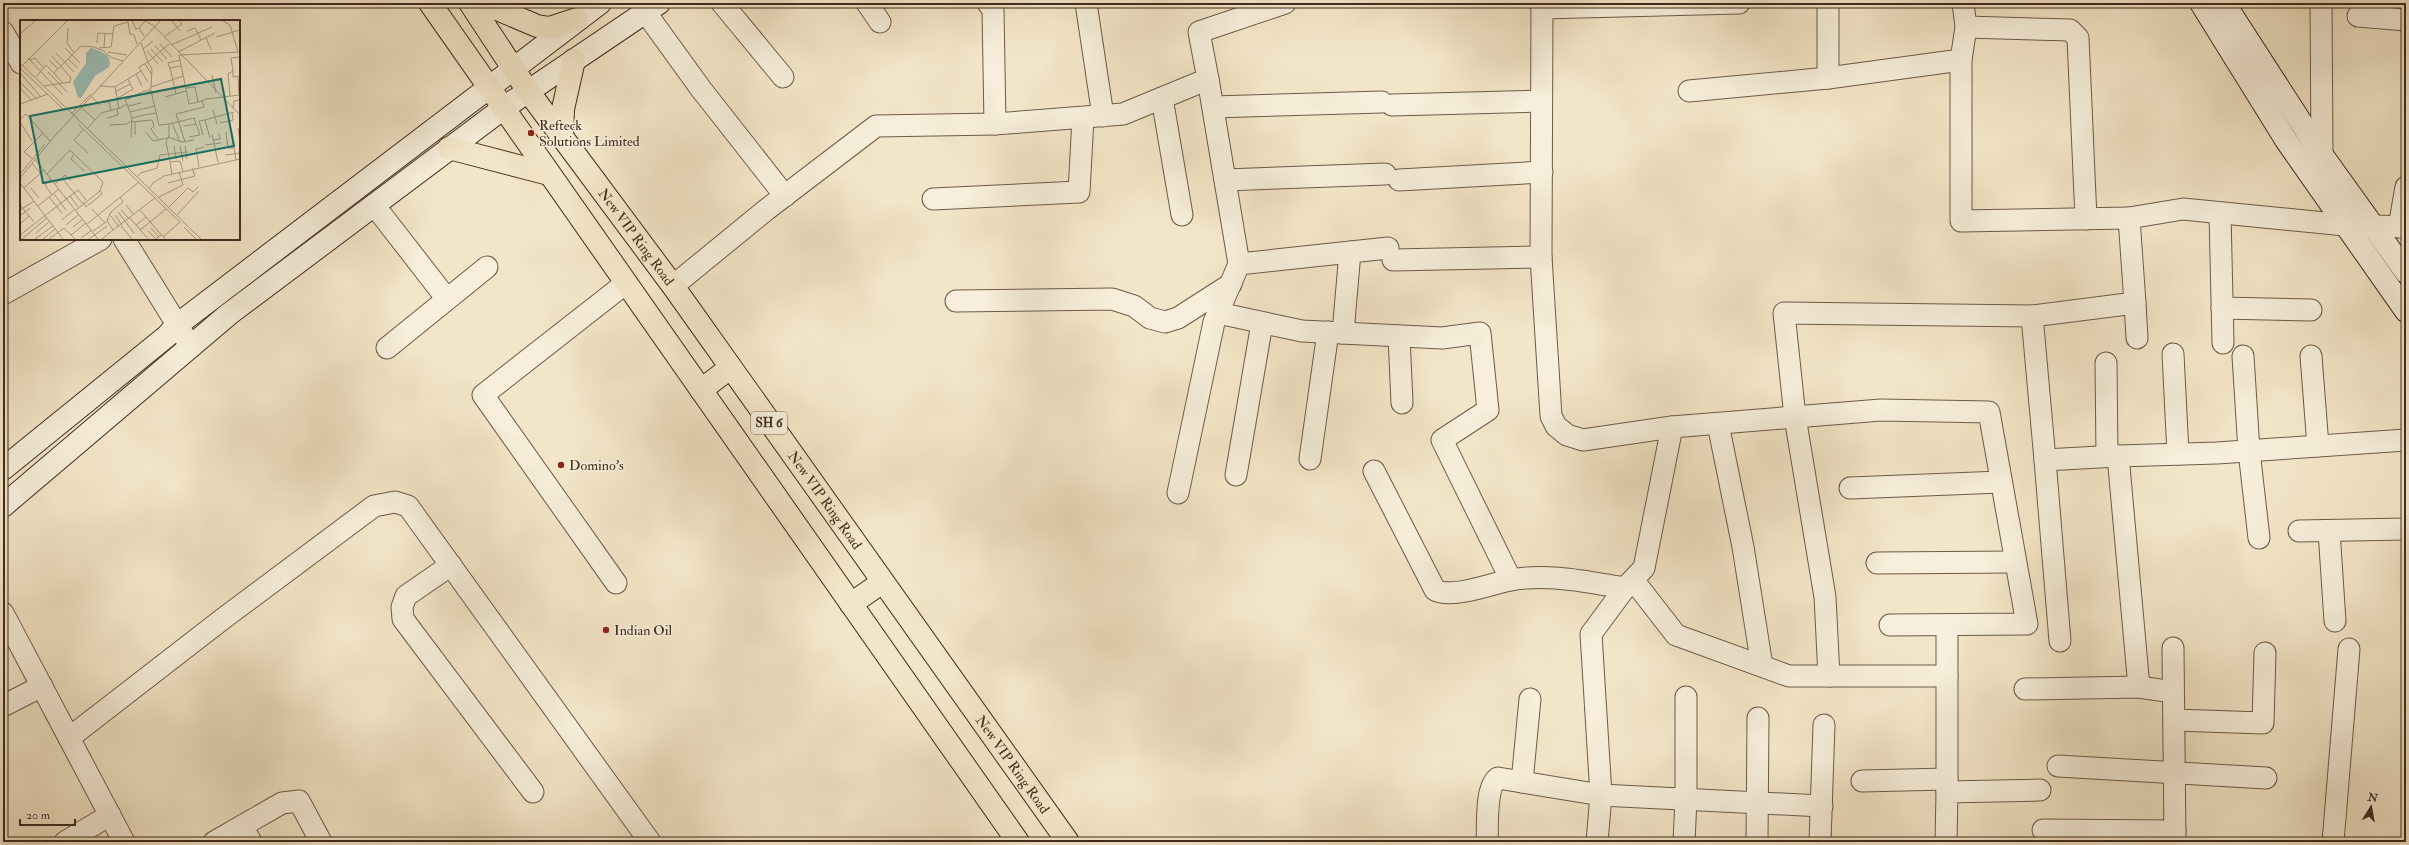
<svg xmlns="http://www.w3.org/2000/svg" width="2409" height="845" font-family="'IM FELL Double Pica',serif">
<style>
.lines{fill:none;stroke-linecap:round;stroke-linejoin:round}
.street-casing{stroke:#6d5a49;stroke-width:23}
.secondary-casing{stroke:#402b1f;stroke-width:24}
.primary-casing{stroke:#402b1f;stroke-width:24}
.street{stroke:#f7efdb;stroke-width:21}
.secondary{stroke:#f7efdb;stroke-width:22}
.primary{stroke:#f3e6c8;stroke-width:22}
.poi-dot{fill:#8f2418;stroke:#f7efdb;stroke-width:1.5}
.labels{text-anchor:middle;dominant-baseline:central;stroke-width:3;stroke-linejoin:round;paint-order:stroke}
.shield{fill:#f7efdb;stroke:#776657;stroke-width:1}
.shield-label{font-size:13px;font-weight:bold;fill:#402b1f}
.poi-label{font-size:14px;fill:#402b1f;stroke:#f7efdb;text-anchor:start}
.street-label{font-size:14px;fill:#402b1f;stroke:#f7efdb}
.inset-road{fill:none;stroke:#ab9b84;stroke-width:1}
.view{fill:#0f766e;fill-opacity:0.15;stroke:#0f766e;stroke-width:2}
.inset-edge{fill:none;stroke:#402b1f;stroke-width:2}
</style>
<rect width="100%" height="100%" fill="#f3e6c8"/>
<filter id="stains"><feTurbulence type="fractalNoise" baseFrequency=".005" numOctaves="4"/><feColorMatrix values="0 0 0 0 .2 0 0 0 0 .09 0 0 0 0 .02 0 0 0 .5 -.17"/></filter>
<radialGradient id="worn" r=".72"><stop offset=".6" stop-color="#630" stop-opacity="0"/><stop offset="1" stop-color="#630" stop-opacity=".3"/></radialGradient>
<g class="lines">
<g class="street-casing">
<g id="street">
<polyline points="722,3 783,77"/>
<polyline points="867,3 880,22"/>
<polyline points="988,3 993,10 995,124"/>
<polyline points="1086,3 1103,116"/>
<polyline points="1542,3 1541,257 1551,416 1556,426 1567,435 1583,440 1672,427"/>
<polyline points="1828,3 1828,78"/>
<polyline points="1963,3 1966,27 1961,60 1961,221 2129,218"/>
<polyline points="2321,3 2322,155"/>
<polyline points="1542,8 1739,3"/>
<polyline points="646,13 701,89 785,196"/>
<polyline points="2358,16 2406,20"/>
<polyline points="1966,27 2070,30 2078,38 2086,219"/>
<polyline points="3,32 21,63"/>
<polyline points="1689,91 1828,78 1961,60"/>
<polyline points="1162,98 1182,215"/>
<polyline points="1392,105 1541,101"/>
<polyline points="1213,107 1382,102"/>
<polyline points="1225,180 1385,174"/>
<polyline points="1399,180 1542,172"/>
<polyline points="933,199 1079,192 1083,118"/>
<polyline points="374,205 447,299"/>
<polyline points="2220,213 2223,343"/>
<polyline points="2399,227 2406,187"/>
<polyline points="124,239 191,347"/>
<polyline points="1393,260 1541,257"/>
<polyline points="1239,264 1388,248"/>
<polyline points="673,286 766,210 876,126 995,124 1123,114 1208,79 1199,32 1285,3"/>
<polyline points="3,294 101,239"/>
<polyline points="956,301 1112,299 1134,306 1150,318 1165,322 1178,318 1231,284"/>
<polyline points="2135,303 2137,338"/>
<polyline points="2222,308 2311,310"/>
<polyline points="1218,313 1302,331 1442,338 1480,333 1488,410 1442,440 1511,580"/>
<polyline points="2032,316 2045,460"/>
<polyline points="1343,333 1350,252"/>
<polyline points="1399,336 1402,403"/>
<polyline points="387,348 487,267"/>
<polyline points="2173,354 2178,454"/>
<polyline points="2243,356 2249,451 2259,538"/>
<polyline points="2311,356 2318,446"/>
<polyline points="2106,363 2107,456"/>
<polyline points="1718,424 1743,547 1762,666"/>
<polyline points="1310,459 1328,332"/>
<path d="M1374,471L1435,590C1452,599 1491,584 1510,580C1548,573 1587,582 1625,588"/>
<polyline points="1236,475 1262,323"/>
<polyline points="1850,488 2001,482"/>
<polyline points="1178,493 1214,322 1239,264 1208,79"/>
<polyline points="2299,531 2406,529"/>
<polyline points="2329,531 2335,621"/>
<polyline points="1877,563 2015,562"/>
<polyline points="451,565 406,596 402,607 403,619 533,792"/>
<polyline points="1634,581 1676,635 1789,676 1947,676"/>
<polyline points="616,583 483,395 626,283"/>
<polyline points="3,613 124,842"/>
<polyline points="2060,641 2045,460 2118,456"/>
<polyline points="2173,648 2175,842"/>
<polyline points="1829,676 1825,597 1795,417 1784,313 2032,316 2135,303 2129,218 2183,209 2345,225 2406,227"/>
<polyline points="2139,687 2118,456 2217,453 2406,440"/>
<polyline points="2025,689 2139,687 2173,692"/>
<polyline points="3,706 42,686"/>
<polyline points="2174,720 2263,723 2265,653"/>
<polyline points="69,738 224,618 374,506 395,502 408,506 650,842"/>
<polyline points="2058,766 2266,778"/>
<polyline points="1862,781 1947,779"/>
<polyline points="1522,782 1530,699"/>
<polyline points="1947,792 1947,625"/>
<polyline points="242,826 251,842"/>
<polyline points="2043,830 2175,831"/>
<polyline points="65,842 110,815"/>
<polyline points="214,842 282,803 299,801 321,842"/>
<path d="M1487,842C1488,826 1485,787 1498,778L1601,795L1822,806"/>
<polyline points="1597,842 1601,795 1591,634 1625,588 1644,568 1672,427 1881,410 1989,412 2027,624 1890,625"/>
<polyline points="1684,842 1686,799 1686,697"/>
<polyline points="1757,842 1758,718"/>
<polyline points="1820,842 1824,725"/>
<polyline points="1946,842 1947,792 2040,790"/>
<polyline points="2333,842 2349,649"/>
</g>
</g>
<g class="secondary-casing">
<g id="secondary">
<polyline points="2201,3 2286,140 2406,311"/>
<polyline points="2224,3 2322,155 2406,272"/>
<polyline points="3,469 167,336 177,325 600,3"/>
<polyline points="3,506 229,314 505,107 659,3"/>
</g>
</g>
<g class="primary-casing">
<g id="primary">
<polyline points="430,3 1018,842"/>
<path id="s1" d="M470,3L528,91L673,286L1068,842"/>
<polyline points="483,3 537,26 550,28 577,19"/>
<polyline points="562,137 563,109 574,60"/>
<polyline points="449,148 549,174"/>
<polyline points="701,390 730,368"/>
<polyline points="851,604 881,583"/>
</g>
</g>
<use href="#street" class="street"/>
<use href="#secondary" class="secondary"/>
<use href="#primary" class="primary"/>
</g>
<g class="poi-dot">
<circle cx="531" cy="133" r="4"/>
<circle cx="561" cy="465" r="4"/>
<circle cx="606" cy="630" r="4"/>
</g>
<g class="labels">
<rect class="shield" x="751" y="412" width="36" height="22" rx="3"/>
<g class="shield-label">
<text x="769" y="423">SH 6</text>
</g>
<g class="poi-label">
<text x="539" y="125">Refteck<tspan x="539" dy="16">Solutions Limited</tspan></text>
<text x="569" y="465">Domino's</text>
<text x="614" y="630">Indian Oil</text>
</g>
<g class="street-label">
<text stroke="none"><textPath href="#s1" startOffset="287">New VIP Ring Road</textPath></text>
<text stroke="none"><textPath href="#s1" startOffset="611">New VIP Ring Road</textPath></text>
<text stroke="none"><textPath href="#s1" startOffset="935">New VIP Ring Road</textPath></text>
</g>
</g>
<g transform="translate(20 20)">
<rect width="220" height="220" fill="#f3e6c8"/>
<path d="M71,28L80,31L88,36L90,43L89,47L75,56L61,78L58,77L53,62L66,43V33Z" fill="#9bbfb7"/>
<path class="inset-road" d="M112,1L116,9L119,8M125,1L134,6L220,95M152,1L160,11M203,1L210,5L218,32M48,8L47,23L54,33M167,11L175,8L181,20M0,14L15,1M124,16L119,8L125,1M144,17L162,4L159,1M196,17L220,10M186,18L191,29M77,23L78,13L93,14M140,24L152,37M151,25L192,7M135,26L147,39M84,27L85,13M45,28L60,43M79,28L91,27L94,6L108,2L110,14L114,15L117,24M123,29L133,21M131,29L143,42M127,31L138,44M88,32L107,35M158,32L195,13M36,33L54,52M8,38L43,75M48,39L57,47M10,40L15,38L24,48M29,40L38,49M0,43L181,219M125,44L132,55M1,47L47,1M0,48L43,89M150,49L148,43L160,40M121,51L128,62M213,51V57L218,56L219,75M28,52L47,72M1,54L21,77M116,54L122,66M192,55L196,73M16,57L26,45L34,53M0,62L17,79M43,63L34,53L61,26L74,27L84,31L90,37L103,41M24,66L50,62L51,58L32,36M80,66L95,67M131,67L163,56M0,68L12,81M166,68L175,67L178,82M128,70L131,69L132,49L128,42L149,24M131,71L139,105L149,104M95,72L110,64L108,59M132,73L165,65M156,74L150,48L161,46M71,76L80,85M210,76L208,54L213,51L211,38L219,37M145,77L166,71M96,79L113,69L110,64M182,81L169,84L159,35L220,32M83,82H89L91,91M0,84L28,74M107,84L112,98L111,117M108,86L121,83M61,87L75,100M213,88L214,81L220,80M99,89L95,67L121,51L119,47L128,42L121,23M123,89L135,86M193,90L197,104M110,92L122,89M51,94L71,74M124,95L136,93M87,98L98,95L97,89M112,98L124,95M0,99L6,94L30,121M0,102L12,121M111,102L132,100L134,106L131,109L138,119M115,102V115M152,103L160,122M200,103L213,100L212,93M58,104L160,202M90,105L107,104L111,101M164,106L176,104M218,108L220,121M64,109L54,120L68,133M67,109L81,93L100,88L107,84L105,80L124,71H132M211,110L216,140M126,112L133,121L148,118M206,112L208,128H214M192,114L198,142M183,115L179,101L185,100M148,117L162,122L174,120M190,118L185,100L214,92M193,120L200,119L199,113M165,122L156,94L184,87L182,81L186,79L220,75M185,125L201,123M154,126L156,139M160,126L163,141M165,126L167,139M54,134L51,139L64,151M205,135L220,133M13,139L4,132L23,113M15,139L78,219M150,142L152,154M12,143L20,153M179,147L176,129L184,127M163,151L160,141L150,142L146,122L149,116V104L174,98L180,115L169,117M0,154L25,124M27,154L50,130L83,162L80,171L56,190M118,156L121,153L137,148L140,135L167,132M0,158L33,118L140,1M42,158L62,183M31,159L25,165L32,175M0,163L43,219M148,163L175,156L172,148M35,164L45,155L51,161M4,168L24,150M11,168L19,178M129,169L133,163L144,156L220,139M58,170L66,180M34,174L46,190M50,176L58,187M29,177L42,193M100,177L103,182L91,192L87,201L93,210L135,178M139,177L163,165L159,152M63,182L66,187L82,174L80,171M0,185L14,202M106,185L114,195M18,186L39,169M149,187L168,168L173,172L178,167M72,189L85,203M0,190L14,181M101,190L109,199M120,190L145,219M98,192L114,213M95,195L102,205M157,195L179,171M0,196L10,188M91,196L99,207M110,198L128,219M42,200L55,189M130,202L146,189M0,204L9,196M67,204L119,162M46,205L59,194M116,205L126,197M101,206L112,219M53,207L63,199M164,207L176,219M131,208L139,217M120,210L130,202M73,211L86,202M128,211L136,219L141,215M16,213L29,202M0,215L58,170M51,215L66,203M143,217L160,202M61,218L72,210M2,219L27,198M15,219L33,206M23,219L35,209M29,219L44,208L55,219M69,219L87,206M82,219L93,210"/>
<path class="view" d="M201,59L214,126L23,163L10,96Z"/>
<rect width="220" height="220" class="inset-edge"/>
</g>
<rect width="2409" height="845" fill="none" stroke="#f3e6c8" stroke-width="16"/>
<rect x="4" y="4" width="2401" height="837" fill="none" stroke="#402b1f" stroke-width="2"/>
<rect x="8" y="8" width="2393" height="829" fill="none" stroke="#402b1f"/>
<g transform="translate(2371 807) rotate(11)" stroke="#f7efdb" stroke-width="3" paint-order="stroke">
<path d="M0-3L7 15L0 10L-7 15Z" fill="#402b1f"/>
<text y="-6" font-size="11" font-weight="bold" text-anchor="middle" fill="#402b1f">N</text>
</g>
<path d="M20 819v6h55v-6" fill="none" stroke="#402b1f" stroke-width="2"/>
<text x="26" y="819" font-size="12" fill="#402b1f" stroke="#f7efdb" stroke-width="3" paint-order="stroke">20 m</text>
<rect width="100%" height="100%" filter="url(#stains)"/>
<rect width="100%" height="100%" fill="url(#worn)"/>
</svg>
